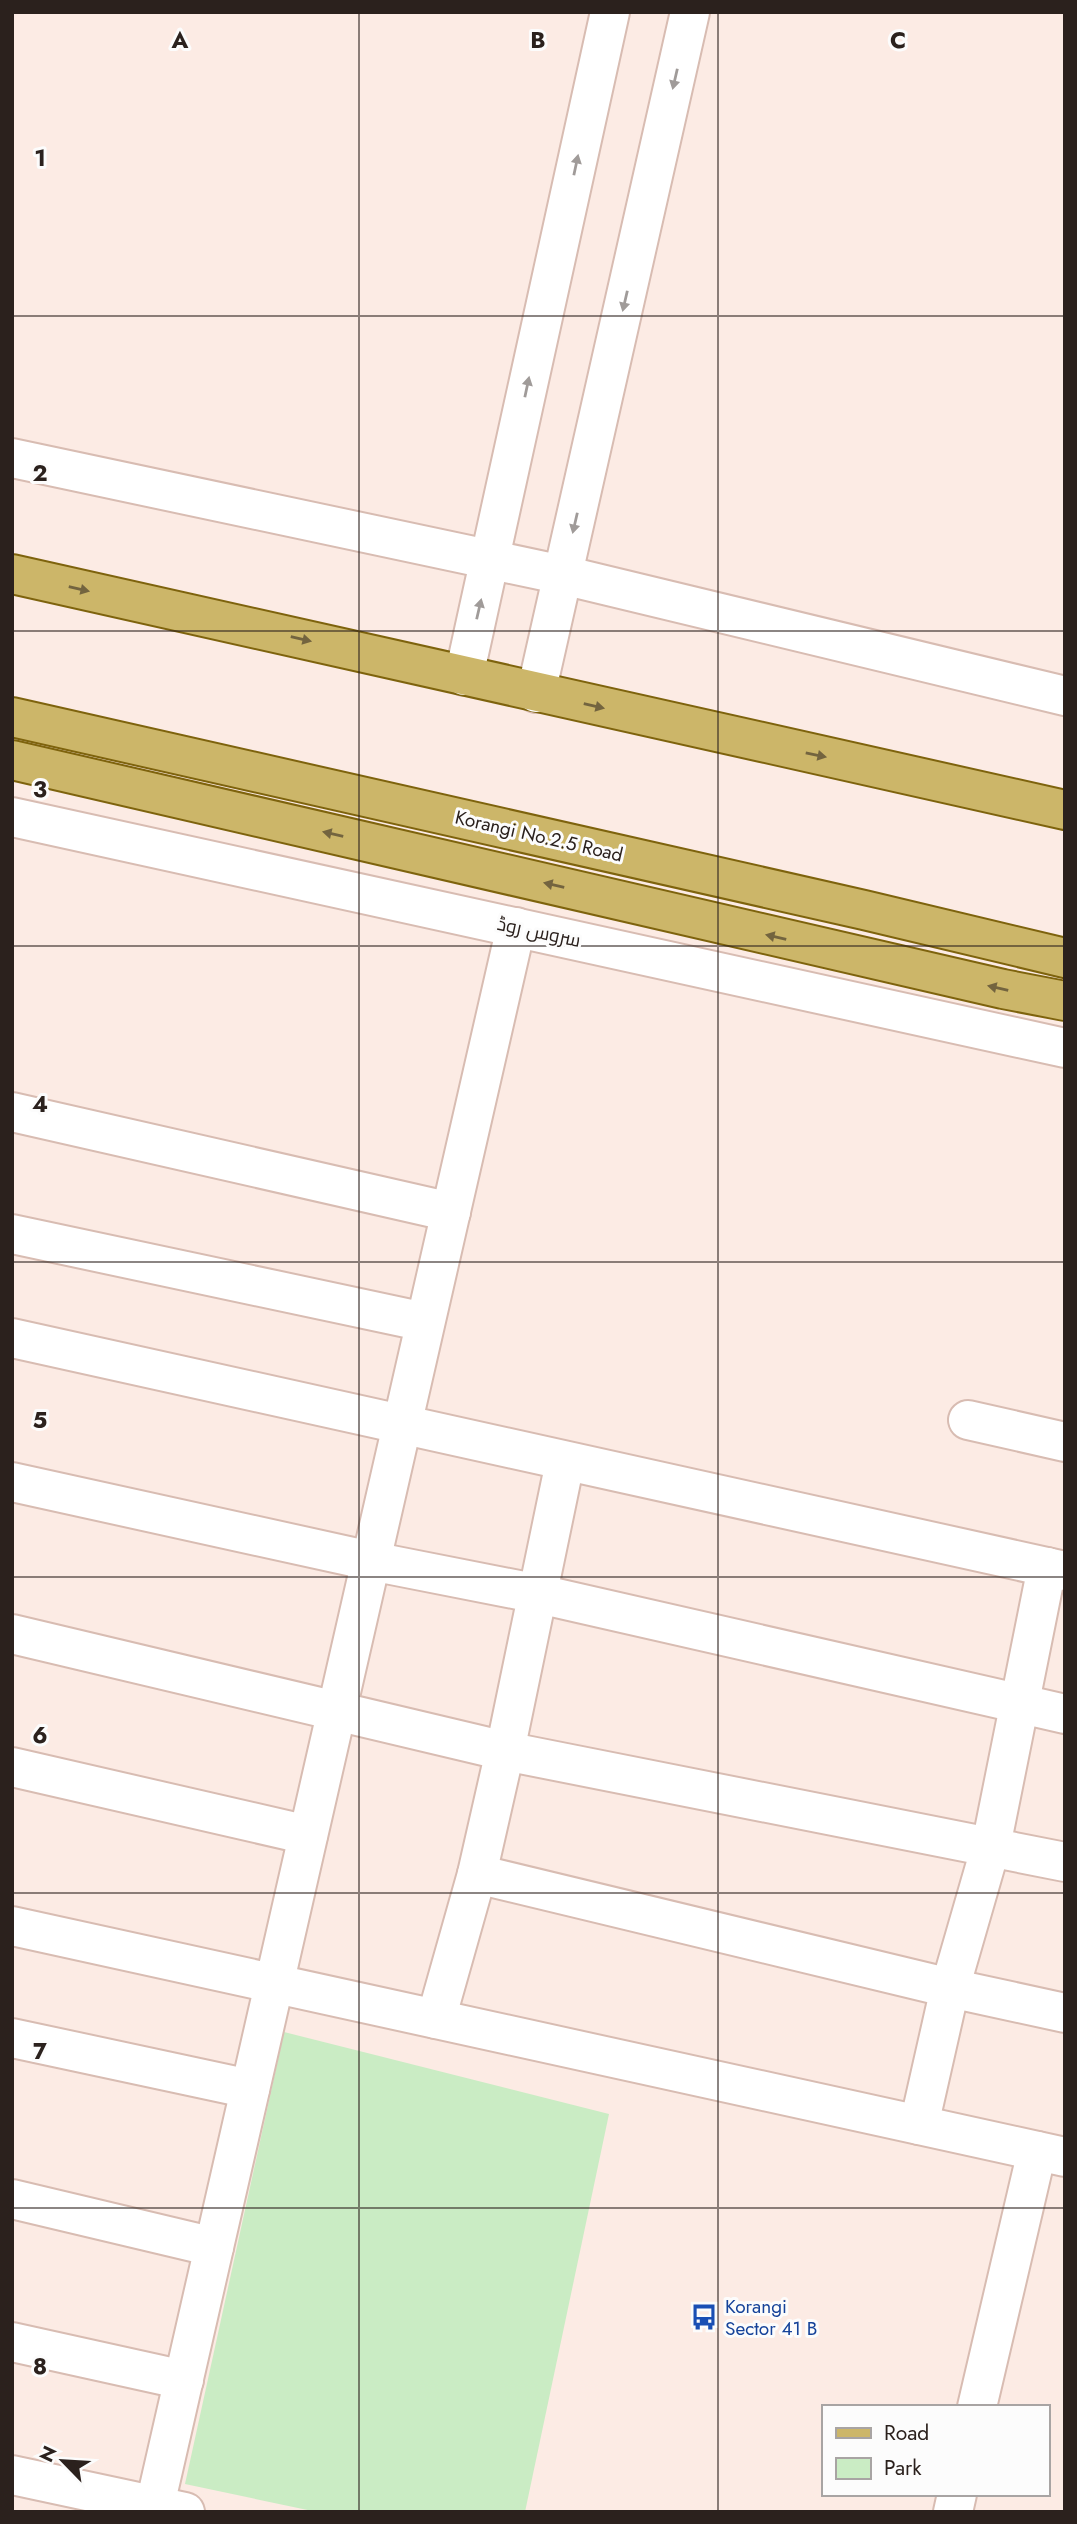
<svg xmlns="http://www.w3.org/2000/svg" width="1077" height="2524" font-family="Jost,Cairo,sans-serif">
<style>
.green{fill:#caecc4}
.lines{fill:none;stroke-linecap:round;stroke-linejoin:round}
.minor-casing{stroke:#d8bcb2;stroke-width:42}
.major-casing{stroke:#7e630d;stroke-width:42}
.minor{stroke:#fff;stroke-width:38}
.major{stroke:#ccb669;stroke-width:38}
.oneway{fill:#a09b99}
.oneway2{fill:#73643f}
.grid{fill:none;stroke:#2b211d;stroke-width:2;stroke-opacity:0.55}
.labels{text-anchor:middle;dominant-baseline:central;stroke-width:6;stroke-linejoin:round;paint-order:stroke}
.street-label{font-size:19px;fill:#2b211d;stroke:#fcfcfc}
.transit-label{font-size:19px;fill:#164399;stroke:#fcfcfc;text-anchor:start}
.grid-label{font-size:23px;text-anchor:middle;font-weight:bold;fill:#2b211d;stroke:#fcfcfc;stroke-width:6;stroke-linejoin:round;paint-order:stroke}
</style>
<rect width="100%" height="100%" fill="#fcebe4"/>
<polygon class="green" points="284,2032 609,2114 525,2512 317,2512 185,2484"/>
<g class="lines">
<g class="minor-casing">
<g id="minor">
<polyline points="12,458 563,575 1065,696"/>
<polyline points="464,676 610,12"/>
<polyline points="536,693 690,12"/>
<polyline points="12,817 1065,1048"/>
<polyline points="12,1112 451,1212"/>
<polyline points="12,1234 425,1322"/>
<polyline points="12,1338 1065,1571"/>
<polyline points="968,1420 1065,1442"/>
<polyline points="12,1482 371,1561 539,1594 1065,1714"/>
<polyline points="12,1634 505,1751 1065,1862"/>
<polyline points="12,1767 308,1835"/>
<polyline points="477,1874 950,1988 1065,2013"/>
<polyline points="12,1926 1065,2157"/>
<polyline points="436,2019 477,1874 505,1751 565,1462"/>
<polyline points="12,2038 250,2089"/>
<polyline points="919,2125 950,1988 991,1846 1047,1567"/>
<polyline points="12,2199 214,2247"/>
<polyline points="12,2342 184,2380"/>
<polyline points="977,2407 1037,2151"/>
<polyline points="12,2475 185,2512"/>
<polyline points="155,2505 516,927"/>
<polyline points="953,2512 957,2494"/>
</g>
</g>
<g class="major-casing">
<g id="major">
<polyline points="12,574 1065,810"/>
<polyline points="12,717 864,910 1065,958"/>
<polyline points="12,760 1003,989 1065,1001"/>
</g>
</g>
<use href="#minor" class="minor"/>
<use href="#major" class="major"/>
</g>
<defs><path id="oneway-solid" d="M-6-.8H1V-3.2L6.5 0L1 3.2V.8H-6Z" transform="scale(1.75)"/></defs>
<g class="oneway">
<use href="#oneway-solid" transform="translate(675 79) rotate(103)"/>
<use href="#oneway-solid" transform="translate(576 165) rotate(-78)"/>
<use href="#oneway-solid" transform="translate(625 301) rotate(103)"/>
<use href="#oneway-solid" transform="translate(527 387) rotate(-78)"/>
<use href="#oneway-solid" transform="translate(575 523) rotate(103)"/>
<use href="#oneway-solid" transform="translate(479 609) rotate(-77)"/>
</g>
<g class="oneway2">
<use href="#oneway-solid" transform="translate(79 589) rotate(13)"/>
<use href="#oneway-solid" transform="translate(301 639) rotate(13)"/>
<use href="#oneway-solid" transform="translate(594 706) rotate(13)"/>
<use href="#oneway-solid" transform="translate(816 755) rotate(12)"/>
<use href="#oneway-solid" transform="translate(333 834) rotate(-167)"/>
<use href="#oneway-solid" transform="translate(554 885) rotate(-167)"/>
<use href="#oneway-solid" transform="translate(776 937) rotate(-167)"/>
<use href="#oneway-solid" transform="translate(998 988) rotate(-167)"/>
</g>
<path class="grid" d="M359,12V2512M718,12V2512M12,316H1065M12,631H1065M12,946H1065M12,1262H1065M12,1577H1065M12,1893H1065M12,2208H1065"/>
<defs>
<g id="bus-bare" transform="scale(2.1)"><path d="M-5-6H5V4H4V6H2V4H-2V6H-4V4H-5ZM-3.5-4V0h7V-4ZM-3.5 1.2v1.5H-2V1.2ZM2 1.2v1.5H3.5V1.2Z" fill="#1a4fb4" stroke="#fcfcfc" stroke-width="2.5" paint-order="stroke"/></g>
</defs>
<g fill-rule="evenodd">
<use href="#bus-bare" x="704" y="2317"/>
</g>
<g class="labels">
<g class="street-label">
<text transform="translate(539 836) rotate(13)">Korangi No.2.5 Road</text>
<text transform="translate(539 932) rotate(12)">سروس روڈ</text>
</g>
<g class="transit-label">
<text x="725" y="2306">Korangi<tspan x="725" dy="22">Sector 41 B</tspan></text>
</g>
</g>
<g class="grid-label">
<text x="180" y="48">A</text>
<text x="538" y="48">B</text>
<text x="898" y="48">C</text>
<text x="40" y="166">1</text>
<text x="40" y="481">2</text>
<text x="40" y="797">3</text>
<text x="40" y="1112">4</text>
<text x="40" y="1428">5</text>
<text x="40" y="1743">6</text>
<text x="40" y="2059">7</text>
<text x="40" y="2374">8</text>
</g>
<rect width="1077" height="2524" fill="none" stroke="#2b211d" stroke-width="28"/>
<rect x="822" y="2405" width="228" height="91" fill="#fcfcfc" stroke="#a8a4a3" stroke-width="2"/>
<rect x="836" y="2428" width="35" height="10" fill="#ccb669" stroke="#a8a4a3" stroke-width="2"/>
<text x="884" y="2440" font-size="21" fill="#2b211d">Road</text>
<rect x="836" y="2458" width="35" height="21" fill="#caecc4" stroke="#a8a4a3" stroke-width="2"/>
<text x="884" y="2475" font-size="21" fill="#2b211d">Park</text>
<g transform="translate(63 2461) rotate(295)" stroke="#fcfcfc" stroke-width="5" paint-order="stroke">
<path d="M0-5L12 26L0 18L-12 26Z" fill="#2b211d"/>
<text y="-10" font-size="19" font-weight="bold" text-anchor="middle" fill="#2b211d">N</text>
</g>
</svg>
